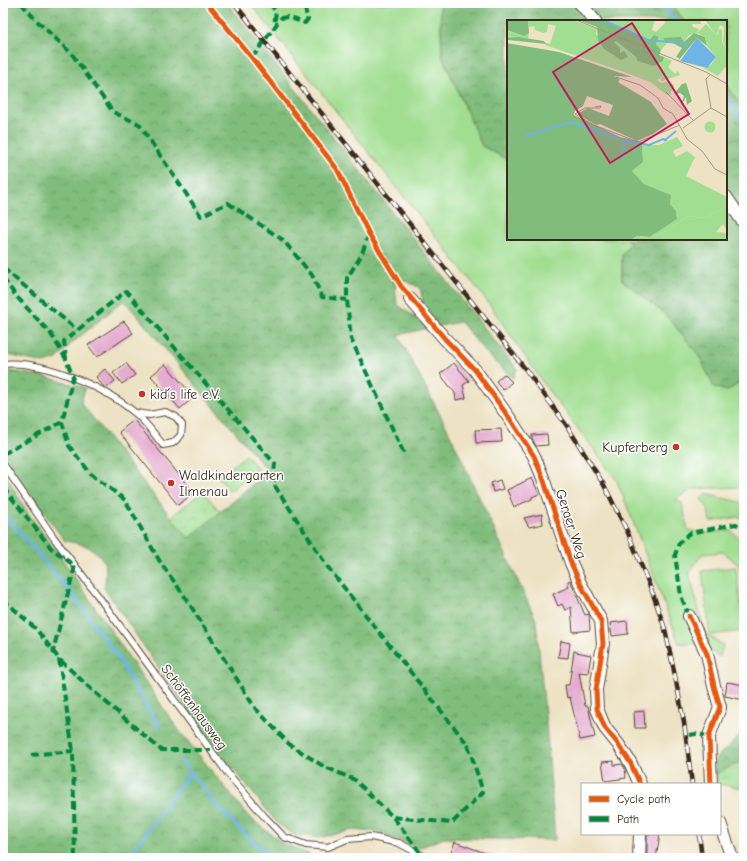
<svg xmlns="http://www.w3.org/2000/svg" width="747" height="861" font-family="'Comic Neue',sans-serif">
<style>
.grass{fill:#a1de92;stroke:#6e8458}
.forest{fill:url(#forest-crowns);stroke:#5e744d}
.park{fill:url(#park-crowns);stroke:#6e8458}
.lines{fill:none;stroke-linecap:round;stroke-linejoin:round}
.stream{stroke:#6eb5e5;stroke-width:3.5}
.building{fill:#e5accf}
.service-casing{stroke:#564637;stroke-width:8}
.minor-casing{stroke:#564637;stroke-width:14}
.service{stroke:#fff;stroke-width:6}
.minor{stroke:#fff;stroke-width:12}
.rail-casing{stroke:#3b2a1e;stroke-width:4.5}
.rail{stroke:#fff;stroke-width:3;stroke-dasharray:9;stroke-linecap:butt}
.quiet{stroke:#00873e;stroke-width:4;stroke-dasharray:8 4;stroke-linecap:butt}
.cycleway-casing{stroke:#fff;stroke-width:8}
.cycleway{stroke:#e8590c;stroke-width:5}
.poi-dot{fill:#c8321e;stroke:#fff;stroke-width:1.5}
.labels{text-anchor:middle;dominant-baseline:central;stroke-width:3;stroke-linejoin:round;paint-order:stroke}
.poi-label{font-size:14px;fill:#3b2a1e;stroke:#fff;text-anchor:start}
.street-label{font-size:14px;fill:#3b2a1e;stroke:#fff}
.inset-river{fill:none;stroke:#6eb5e5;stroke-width:2}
.inset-road{fill:none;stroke:#a69882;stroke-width:1}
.view{fill:#c2185b;fill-opacity:0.15;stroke:#c2185b;stroke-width:2}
.inset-edge{fill:none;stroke:#3b2a1e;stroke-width:2}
</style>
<defs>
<pattern id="forest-crowns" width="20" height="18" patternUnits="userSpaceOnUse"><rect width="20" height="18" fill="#80bd7c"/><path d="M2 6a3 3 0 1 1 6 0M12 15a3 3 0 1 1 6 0" fill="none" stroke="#6a9a65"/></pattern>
<pattern id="park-crowns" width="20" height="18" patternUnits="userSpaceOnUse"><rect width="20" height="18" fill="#a1de92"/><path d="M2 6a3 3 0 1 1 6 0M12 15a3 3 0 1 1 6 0" fill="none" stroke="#8cbf7d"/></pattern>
</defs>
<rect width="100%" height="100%" fill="#fff"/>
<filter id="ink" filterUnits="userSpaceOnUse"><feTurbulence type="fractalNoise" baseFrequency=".025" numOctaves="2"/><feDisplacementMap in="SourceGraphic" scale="8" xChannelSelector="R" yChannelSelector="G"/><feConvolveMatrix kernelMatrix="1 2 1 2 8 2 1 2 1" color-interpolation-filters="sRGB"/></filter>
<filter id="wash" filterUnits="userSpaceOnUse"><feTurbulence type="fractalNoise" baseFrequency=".012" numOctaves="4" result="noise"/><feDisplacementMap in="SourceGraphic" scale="16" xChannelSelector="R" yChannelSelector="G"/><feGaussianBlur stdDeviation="0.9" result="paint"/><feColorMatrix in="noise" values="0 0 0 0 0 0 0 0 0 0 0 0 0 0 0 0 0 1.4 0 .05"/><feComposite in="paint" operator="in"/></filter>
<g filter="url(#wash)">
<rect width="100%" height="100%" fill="#ede2c4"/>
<g class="grass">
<polygon points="250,3 440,3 442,56 482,146 508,160 508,239 627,239 630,244 622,255 622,280 665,314 699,355 714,387 728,391 744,379 744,487 692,489 675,500 682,503 688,530 704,533 730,530 744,543 744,582 739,566 724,552 702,554 689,573 705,633 723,645 720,657 698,644 679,643 636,529 617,481 593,448 548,390 487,301"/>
<polygon points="672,3 744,3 744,110 726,84 726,21 684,21"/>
<polygon points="246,455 258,469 230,491 219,477"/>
<polygon points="706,494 744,503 744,518 738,517 710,522 708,508 701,499"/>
<polygon points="736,567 744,631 710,635 702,571"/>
</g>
<g class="forest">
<path d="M3,3H227L517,369L513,379L485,352L461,322L438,326L424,305L420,288L404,280L395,286L397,304L429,328L398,335L448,430L536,620L548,745L555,840L444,838L418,848L378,832L352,830L319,838L294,835L278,824L202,731L104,588C112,556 94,545 65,541L18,478L3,450V370L42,376L85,388L81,403L171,517L189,538L268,471L124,300L71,344L57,359L44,363L3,354Z"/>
<polygon points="440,3 672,3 684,21 508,21 508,160 482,146 442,55"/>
<polygon points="726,84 744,110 744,379 728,391 714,387 699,355 665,314 622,280 622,255 630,244 627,239 726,239"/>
<polygon points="3,471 26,510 65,563 177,728 249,817 284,844 309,854 306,858 3,858"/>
<polygon points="744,733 744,760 716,774 715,759 742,734"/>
</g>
<g class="park">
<polygon points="203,491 220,512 189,538 171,517"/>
<polygon points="744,760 744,788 718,784 716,774"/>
</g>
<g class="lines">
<g class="stream">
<polyline points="662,3 674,21"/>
<polyline points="726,96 740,117 744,119"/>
<polyline points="3,513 70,591 117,656 159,727"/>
<polyline points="181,760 217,806 255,844 274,858"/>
<polyline points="128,858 190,772"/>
</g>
</g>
<g id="blocks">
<g class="building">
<polygon points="124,321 133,333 97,357 88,345"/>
<polygon points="126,363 135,375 122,384 113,373"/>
<polygon points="454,363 469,381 463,385 466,398 456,400 455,393 440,374"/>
<polygon points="165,364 194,397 180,409 151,376"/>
<polygon points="105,369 115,381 106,388 104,387 96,377"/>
<polygon points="504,374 512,382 503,390 496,381"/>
<polygon points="134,420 194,493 178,505 119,432"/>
<polygon points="501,429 502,442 476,443 475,430"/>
<polygon points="547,434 548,445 536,446 532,439 532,435"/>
<polygon points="532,478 539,494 532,497 532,499 514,507 507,490"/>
<polygon points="500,480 503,489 493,492 491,483"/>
<polygon points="542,514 543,524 529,527 524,518"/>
<polygon points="570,580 585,615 589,614 590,630 573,632 571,607 565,610 562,604 558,606 553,594 569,587 568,581"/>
<polygon points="627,621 628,634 612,636 610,623"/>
<polygon points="561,641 570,643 568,658 558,657"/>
<polygon points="574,651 575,651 576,652 591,655 588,673 579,672 585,706 588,706 595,737 580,740 570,697 567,698 565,685 569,685"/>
<polygon points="727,682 744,685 744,700 725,696"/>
<polygon points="644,711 645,728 635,728 634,712"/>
<polygon points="614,761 614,765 622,764 625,769 626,778 605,781 602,762"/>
<polygon points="647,834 660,834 656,858 647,858"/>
<polygon points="455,842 496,857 496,858 449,858"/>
</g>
</g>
</g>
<g filter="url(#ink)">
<use href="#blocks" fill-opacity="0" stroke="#564637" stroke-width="1"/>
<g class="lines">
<g class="service-casing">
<g id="service">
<path d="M3,364C43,360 105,387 135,413C145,421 155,435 163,445L173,443L181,435L182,425L176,417L165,412L149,415L136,413"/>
<polyline points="3,464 54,538 98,596 229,775 264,816 284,837 306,845 328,847 347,839 371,837 399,843 427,858"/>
</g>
</g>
<g class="minor-casing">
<g id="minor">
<polyline points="580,3 595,21"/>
<polyline points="726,197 744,223"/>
<polyline points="410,299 445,339 475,370 510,419 534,456 543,478 571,563 581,585 601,621 603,644 596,690 597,709 605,728 618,744 630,762 640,784"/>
<polyline points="689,616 707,654 714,686 720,707 709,736 711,784"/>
<polyline points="720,823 732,858"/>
<polyline points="639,858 640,834"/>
</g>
</g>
<use href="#service" class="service"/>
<use href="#minor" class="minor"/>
<g class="rail-casing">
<g id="rail">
<polyline points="234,3 526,370 567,426 604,485 628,533 653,594 665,629 673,666 684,722 692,784"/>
<polyline points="699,834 702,858"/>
</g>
</g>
<use href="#rail" class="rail"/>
<g class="quiet">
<polyline points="21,3 34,18 72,54 113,112 139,124 201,216 228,203 283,240 312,275 322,297 347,300"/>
<polyline points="270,3 276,12 274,25"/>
<polyline points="252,58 281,18 287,17 305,23 308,19 303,3"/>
<polyline points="369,234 361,256 347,278 347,300 351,339 405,456"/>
<polyline points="3,268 77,330"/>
<polyline points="3,278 16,296 51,334 66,359 73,377 62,422 69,446 91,474 125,500 159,560 187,600 255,708 289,744 323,766 355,780 393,817 422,855"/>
<polyline points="66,359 64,341 126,291 275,464 273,483 327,566 468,745 483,792 452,823 393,817"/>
<polyline points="3,454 62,422"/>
<polyline points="3,487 51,548 75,566 53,651"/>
<polyline points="3,599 37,630 59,659 91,689 161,750 211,750"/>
<polyline points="689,616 681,596 675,555 679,543 690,533 736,524 744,529"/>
<polyline points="59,659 73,751 75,858"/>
<polyline points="689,735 696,734 709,736"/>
<polyline points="31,755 73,751"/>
</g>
<g class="cycleway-casing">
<g id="cycleway">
<polyline points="207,3 252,58 337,169 369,234 401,286 445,339 475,370 510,419 534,456 543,478 571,563 581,585 601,621 603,644 596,690 597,709 605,728 618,744 630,762 640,784"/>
<polyline points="689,616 707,654 714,686 720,707 709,736 711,784"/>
</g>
</g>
<use href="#cycleway" class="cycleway"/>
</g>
</g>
<g class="poi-dot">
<circle cx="142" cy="394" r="4"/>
<circle cx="676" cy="447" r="4"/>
<circle cx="171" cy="483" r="4"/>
</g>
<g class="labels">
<g class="poi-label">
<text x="150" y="394">kid´s life e.V.</text>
<text x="668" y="447" text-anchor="end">Kupferberg</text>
<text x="179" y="475">Waldkindergarten<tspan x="179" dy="16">Ilmenau</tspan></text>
</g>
<g class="street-label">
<text transform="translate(571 524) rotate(72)">Geraer Weg</text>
<text transform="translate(194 707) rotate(54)">Schöffenhausweg</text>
</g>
</g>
<g transform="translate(507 20)">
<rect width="220" height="220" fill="#ede2c4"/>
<path d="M21,0H66L90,9L89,14L107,36L115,33H113L107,22L109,21L129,37L130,41L143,44L156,41L157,37L165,41L161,47L168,54L171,51L173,55L155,61L153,59L160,54L150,60L154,63L161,61L167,65V68L162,64L166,70L163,72L165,74L160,75L143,62L117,52L38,25L39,23L43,24L49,6L41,4L40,12L36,13L28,10L27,6L22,7ZM98,0H148L145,10L149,12L158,3L157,0H194V4H185L186,7L192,9L190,13L182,15L177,22L164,19L154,30L149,24L152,17L143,20ZM198,0H220V30L216,22L217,7L213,5L209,15ZM0,10L17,16L22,13L21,19L0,18ZM170,117L176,126L166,131L169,137L180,131L188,137L179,156L220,177V187L198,198L182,196L150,216L148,213L170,199L169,191L163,184L164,175L137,164L125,151L136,142L135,122L140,125H152Z" fill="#a1de92"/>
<path d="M0,0H21L22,13L17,16L0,10ZM71,0H98L143,20L147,15L152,17L149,24L154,30L152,35L157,37L156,41L147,46L130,41L129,37L109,21L107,22L113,28V33L117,31L121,37L114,40L97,29L91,20L90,7ZM187,13L198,17L200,26L190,18L171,41L172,38L169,37L175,28L162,21L160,23L156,18L174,17L177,22ZM11,17L37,21L39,24L0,20V18ZM0,23L52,32L125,57L107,56L113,59L111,62L144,82L160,104L146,114L130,121L93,104L89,105L70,94L81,88L102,96L106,85L80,76L76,86L68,91L67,95L113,117L135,122L136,142L125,151L137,164L164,175L163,184L169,191L170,199L143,217L130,216L124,220H0ZM179,63L185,81L180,85L179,77L173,87L177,76L173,73L167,74L175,64Z" fill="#80bd7c"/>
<path d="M197.5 107a5.5 5.5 0 1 1 11 0a5.5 5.5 0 1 1-11 0Z" fill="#a1de92"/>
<path d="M199,4L208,14L210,15L212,9L215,10V22L220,30V45L211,56L197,48L204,45L209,37L200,26L198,17L190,13ZM220,187V211L216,204L209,212L220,213V220H124L130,216L143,217L148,213L150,216L182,196L198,198Z" fill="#a1de92"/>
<path d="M190,18L209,37L200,48L173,41Z" fill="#6eb5e5"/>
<path class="inset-river" d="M96,0L141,20L182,24M18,116L64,102L111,118M115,120L142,125L156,119L160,120M157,121L169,111M116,137L117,121"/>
<path class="inset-road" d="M69,0L199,52L220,64M109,57L133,65L151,78L156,88L166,94L180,119L195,131L208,149L220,155M159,72L186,100M88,87L94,86L93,88H78L68,94L87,105L131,122L173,105M204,88L199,59L204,54M204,88L220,97M176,108L204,88"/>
<path class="view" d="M125,3L182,94L103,143L46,52Z"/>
<rect width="220" height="220" class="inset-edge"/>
</g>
<rect width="747" height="861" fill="none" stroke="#fff" stroke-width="16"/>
<rect x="581" y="783" width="140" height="52" fill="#ffffff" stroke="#b1aaa5"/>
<rect x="589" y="796" width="20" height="6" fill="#e8590c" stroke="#b1aaa5"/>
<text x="617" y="803" font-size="12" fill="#3b2a1e">Cycle path</text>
<rect x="589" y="816" width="20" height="6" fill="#00873e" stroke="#b1aaa5"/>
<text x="617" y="823" font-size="12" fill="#3b2a1e">Path</text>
</svg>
